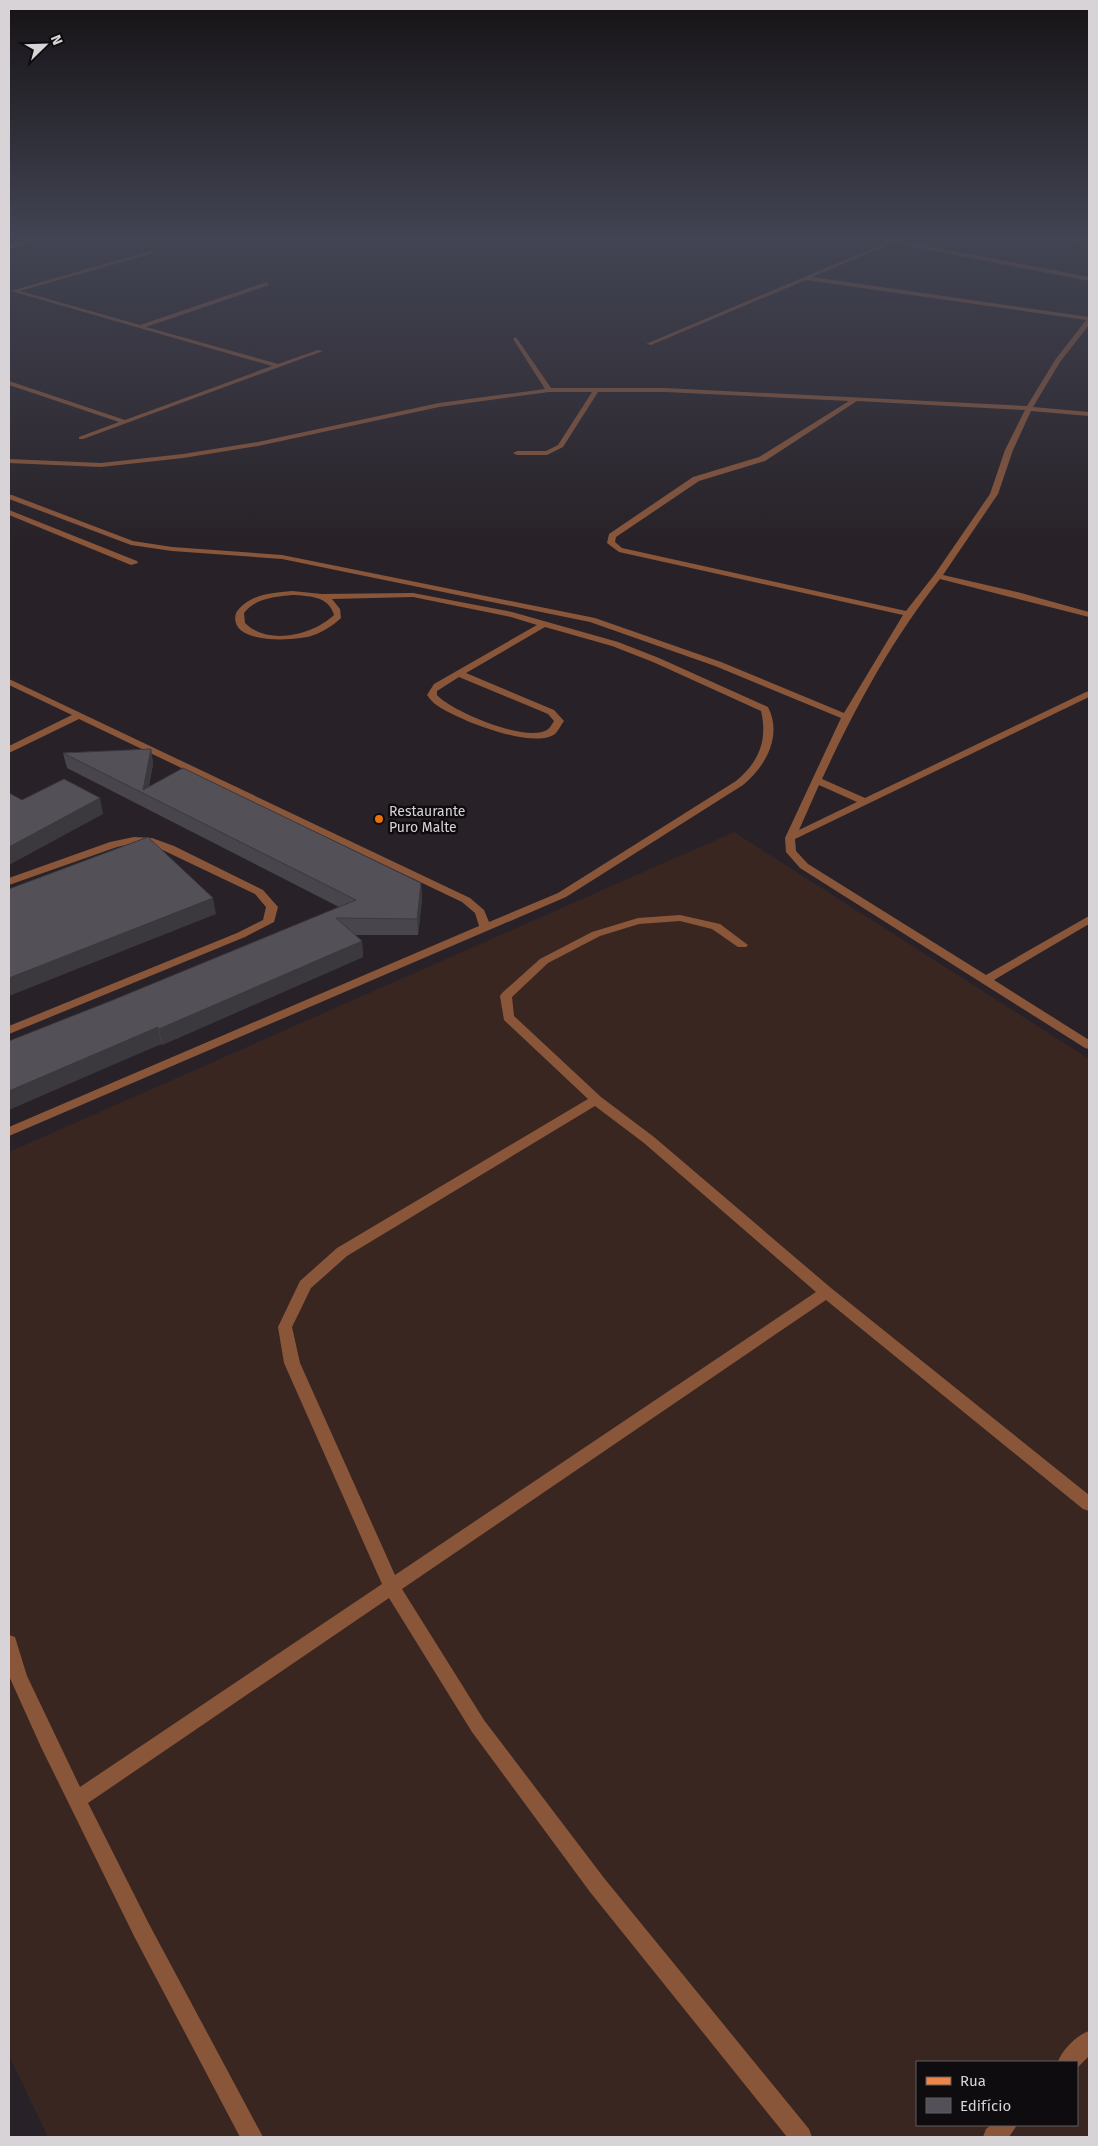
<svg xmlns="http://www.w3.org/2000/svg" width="1098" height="2146" font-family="'Fira Sans',sans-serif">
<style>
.industrial{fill:#392621;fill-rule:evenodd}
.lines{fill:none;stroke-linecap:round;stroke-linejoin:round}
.minor{fill:#8a563a;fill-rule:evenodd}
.major{fill:#f08447;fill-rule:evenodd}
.wall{fill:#48454c}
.shaded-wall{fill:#3b383e}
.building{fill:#545058;stroke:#3b383e}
.food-dot{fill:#e8710a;stroke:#0f0c0f;stroke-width:2}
.labels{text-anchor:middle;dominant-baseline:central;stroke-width:5;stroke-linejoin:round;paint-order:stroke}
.poi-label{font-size:14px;fill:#d8d3d7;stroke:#0f0c0f;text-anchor:start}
</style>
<rect width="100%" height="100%" fill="#282228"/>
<path class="industrial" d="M734,832L1089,1059V2137H48L9,2056V1152ZM917,2062H1077V2125H917Z"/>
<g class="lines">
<g class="minor">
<path d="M885,240H897L1089,277V281L893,243L812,277L1089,317V325L1060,362L1033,407L1089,412V416L1031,411L1013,450L998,494L943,575L1021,593L1089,612V617L940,579C891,641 855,708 822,779L865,798L1086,692L1089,691V697L795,839L796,851L808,864L986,975L1089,916V924L994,980L1089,1040V1049L1085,1048L800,868L786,852L785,838L841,718L715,666L590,622L282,559L172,551L131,545L9,499V495H12L133,541L172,547L282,555L595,618L721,662L844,713L903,615L619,552L607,543L609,534L693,477L759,457L849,401L665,392H598L563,447L547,455H517L513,453L517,451H546L558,445L592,392H549L439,407L258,446L183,458L101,467L9,463V459L101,463L183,454L258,442L439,403L545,389L513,339L516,337L551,388H665L1027,406L1055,360L1086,320L806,280L651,345L646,344L887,242ZM857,401L1025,410L1005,450L990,494L935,574L906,611L622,548L615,542L616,537L699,481L765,461ZM819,785L857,802L799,830Z"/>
<polygon points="1071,240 1089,243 1089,247 1071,241"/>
<polygon points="152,250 154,253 20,291 140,325 267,282 269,285 146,327 278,364 318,350 323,351 83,439 79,439 79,437 119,422 9,385 9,381 125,420 272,366 11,291"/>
<polygon points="9,510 137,561 138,563 131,565 9,515"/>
<path d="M292,591L322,594L413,593L512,612L618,642L659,658L768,707C783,736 765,767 743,785L566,897L9,1136V1127L479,926L475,913L462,902L79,719L9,753V746L72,715L9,685V679L470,898L484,910L489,922L558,893L736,781C759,762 768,740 761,711L653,662L612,646L545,627L466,673L554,710L564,721C561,725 558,731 555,734C534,750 458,720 438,706C434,704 430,699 427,695L434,684L537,625L511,617L413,597L332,599L340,609L341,618C332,626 323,632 311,636C294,641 227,645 236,613C249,594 271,593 292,591ZM292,595C309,596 329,596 334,615C313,635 268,646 245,623L244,613C255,598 275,597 292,595ZM459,677L548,714L554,721C552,724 550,728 547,730C526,743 451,711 437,695V691Z"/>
<polygon points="134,837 152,838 174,846 263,890 278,907 274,922 245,937 9,1034 9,1026 237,933 263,920 266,907 255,894 150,844 134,843 117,847 9,885 9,878 110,842"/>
<path d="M680,915L720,924L748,945L746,947H738L712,929L680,921L639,924L600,936L548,963L512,997L514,1016L601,1097L654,1137L831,1288L1089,1495V1511L1083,1509L826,1300L402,1589L484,1720L604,1878L809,2129L812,2137H787L590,1892L472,1732L389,1598L88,1803L149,1924L263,2137H240L135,1938L41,1747L9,1676V1635L15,1637L27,1676L80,1787L382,1584L284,1363L278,1327L300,1281L337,1248L588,1099L504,1020L500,996L502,993L540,959L592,932L638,918ZM595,1106L644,1143L816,1292L395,1575L300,1363L292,1327L311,1288L347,1256Z"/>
<path d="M1089,2031V2056L1077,2068V2062H1058C1062,2050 1077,2035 1089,2031Z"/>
<polygon points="991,2125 1017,2125 1009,2137 983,2137 986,2129"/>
</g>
<polygon class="major" points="26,240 35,240 9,249 9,245"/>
</g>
<polygon class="wall" points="151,749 153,764 149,786 421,883 422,899 418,935 355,935 362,941 363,957 162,1045 161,1044 83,1077 113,1000 339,907 67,768 63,753"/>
<g class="shaded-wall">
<polygon points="151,749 153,764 147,795 143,790"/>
<polygon points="100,798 103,814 9,865 9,847"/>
<polygon points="421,883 422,899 418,935 417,919"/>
<polygon points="213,898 216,914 9,996 9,978"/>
<polygon points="362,941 363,957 162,1045 159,1029"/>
<polygon points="158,1027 161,1044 9,1110 9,1091"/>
</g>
<g class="building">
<polygon points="151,749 143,790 183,768 421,883 417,919 336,918 362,941 159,1029 158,1027 9,1091 9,1041 113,1000 356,900 63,753"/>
<polygon points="64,779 100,798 9,847 9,793 22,800"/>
<polygon points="148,837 213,898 9,978 9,889"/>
</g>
<linearGradient id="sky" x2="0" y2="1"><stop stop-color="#161316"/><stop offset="0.44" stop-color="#424453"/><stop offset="1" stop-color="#424453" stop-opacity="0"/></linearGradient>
<rect width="1098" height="541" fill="url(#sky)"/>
<circle class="food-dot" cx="379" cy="819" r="5"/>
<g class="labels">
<g class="poi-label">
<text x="389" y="811">Restaurante<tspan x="389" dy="16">Puro Malte</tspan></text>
</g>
</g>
<rect width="1098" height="2146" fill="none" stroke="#d8d3d7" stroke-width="20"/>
<rect x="916" y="2061" width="162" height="65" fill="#0f0c0f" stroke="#5f5c5f"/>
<rect x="926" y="2077" width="25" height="8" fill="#f08447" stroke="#5f5c5f"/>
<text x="960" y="2086" font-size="15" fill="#d8d3d7">Rua</text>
<rect x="926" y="2098" width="25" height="15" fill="#545058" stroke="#5f5c5f"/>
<text x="960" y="2111" font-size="15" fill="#d8d3d7">Edifício</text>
<g transform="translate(45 45) rotate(67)" stroke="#0f0c0f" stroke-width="4" paint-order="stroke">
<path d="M0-4L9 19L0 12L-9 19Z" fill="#d8d3d7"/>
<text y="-8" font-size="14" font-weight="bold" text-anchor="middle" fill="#d8d3d7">N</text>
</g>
</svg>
